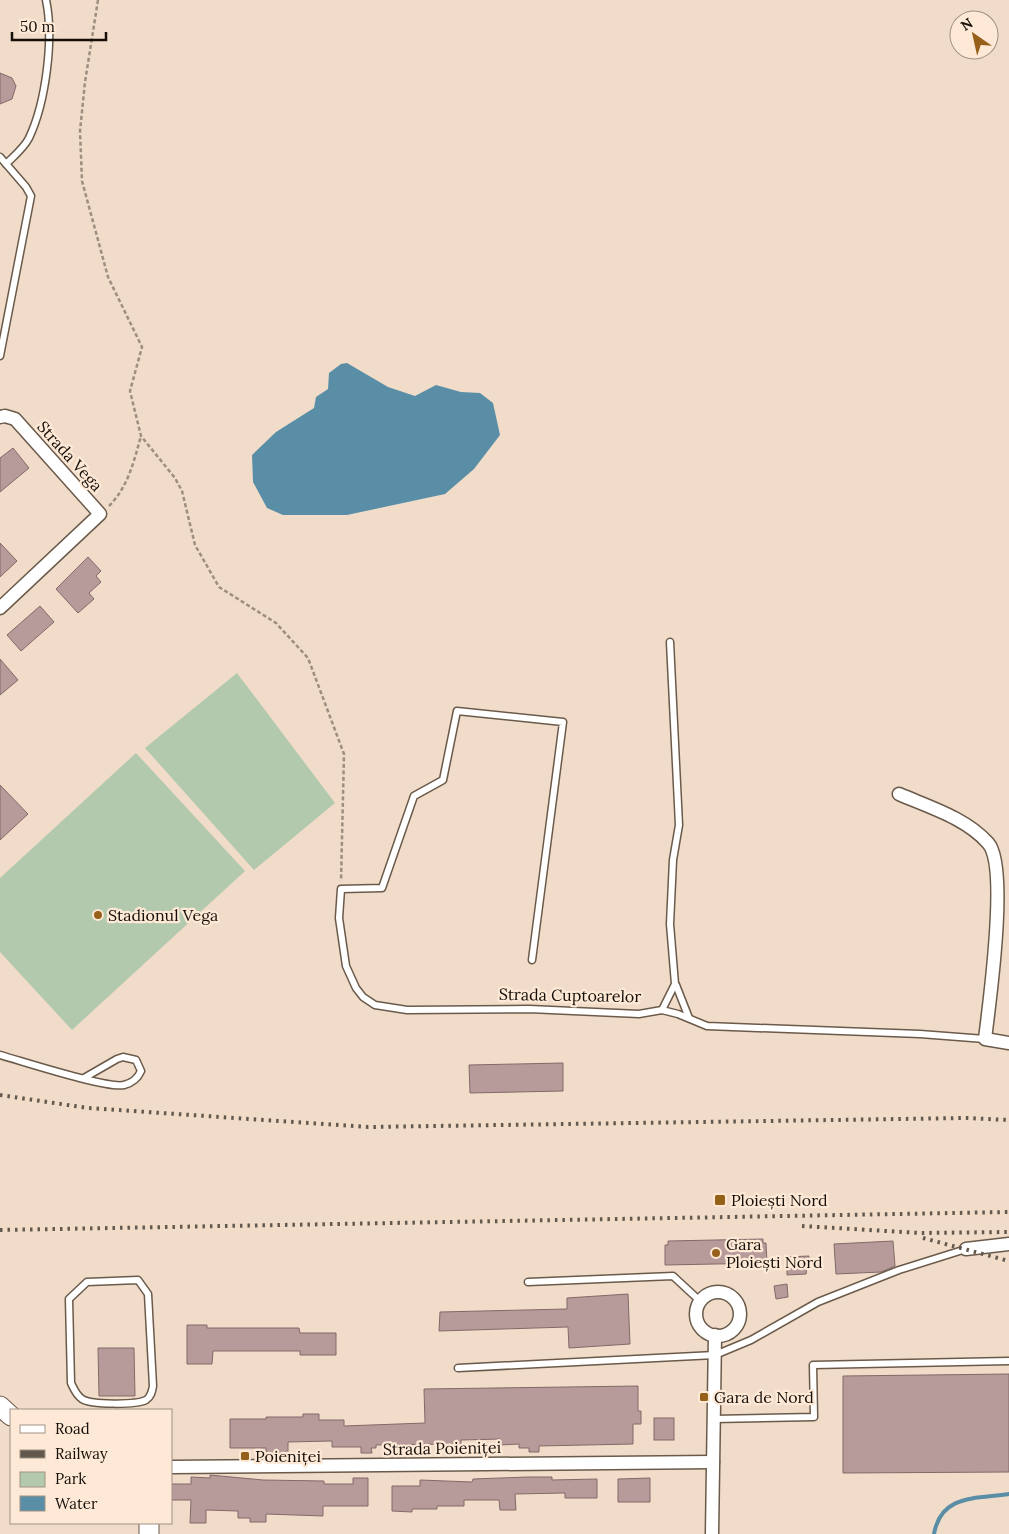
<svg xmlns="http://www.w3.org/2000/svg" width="1009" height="1534" font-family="Lora,serif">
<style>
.green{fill:#b3c9ae}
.water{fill:#5a8ea6}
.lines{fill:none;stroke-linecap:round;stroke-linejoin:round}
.stream{stroke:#5a8ea6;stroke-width:4}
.building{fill:#b79b9a;stroke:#836968}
.lane-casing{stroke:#6b5a4a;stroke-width:9}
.street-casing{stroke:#6b5a4a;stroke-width:15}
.secondary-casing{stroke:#6b5a4a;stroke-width:21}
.path{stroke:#9d8e80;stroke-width:2.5;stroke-dasharray:4 2.5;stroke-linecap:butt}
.lane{stroke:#fff;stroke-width:6}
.street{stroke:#fff;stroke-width:12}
.secondary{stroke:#fff;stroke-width:19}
.rail{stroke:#63584d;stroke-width:4;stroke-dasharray:2.5 5;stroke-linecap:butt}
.poi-dot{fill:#97601a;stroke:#fde9d6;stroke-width:2}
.labels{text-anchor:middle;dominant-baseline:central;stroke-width:4.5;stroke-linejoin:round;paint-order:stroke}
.street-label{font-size:16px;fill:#160f09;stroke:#fde9d6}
.poi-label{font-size:16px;fill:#160f09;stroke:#fde9d6;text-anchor:start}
</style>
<rect width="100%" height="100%" fill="#f0dcc9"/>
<g class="green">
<polygon points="237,673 335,803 254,870 145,748"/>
<polygon points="136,753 245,871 72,1030 0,952 0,878"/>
</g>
<polygon class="water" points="347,363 388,387 415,396 436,385 461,392 480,393 493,403 500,435 474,469 445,494 347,515 283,515 267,508 253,482 252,455 276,432 314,408 316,397 328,389 329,373 341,364"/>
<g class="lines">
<path class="stream" d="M934,1534C941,1494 976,1499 1009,1494"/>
</g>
<g class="building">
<polygon points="0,73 12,78 16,86 12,99 0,104"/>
<polygon points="13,448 29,468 0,492 0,458"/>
<polygon points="0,543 17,561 0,577"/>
<polygon points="88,557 101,571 96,576 101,582 89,593 94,599 78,613 56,589"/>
<polygon points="40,606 54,622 21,651 7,635"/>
<polygon points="0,659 18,680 0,695"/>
<polygon points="0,785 28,814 0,840"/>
<polygon points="563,1063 563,1091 470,1093 469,1065"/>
<polygon points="763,1239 763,1243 766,1243 767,1263 665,1265 665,1245 668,1245 668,1241"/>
<polygon points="893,1241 895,1266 881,1272 836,1274 834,1244"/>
<polygon points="809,1256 806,1274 787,1275 787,1257"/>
<polygon points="787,1284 788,1297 776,1299 774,1286"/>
<polygon points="628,1294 630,1344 569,1348 568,1327 439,1331 440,1312 567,1309 567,1298"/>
<polygon points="187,1325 207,1325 207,1328 299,1328 300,1333 336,1333 336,1355 300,1355 300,1351 213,1351 212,1364 187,1364"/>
<polygon points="98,1348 134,1348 135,1396 99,1396"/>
<polygon points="1009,1374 1009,1472 843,1473 843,1376"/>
<polygon points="638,1386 638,1411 641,1411 641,1424 633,1424 633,1444 539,1446 539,1452 529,1452 529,1448 519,1448 519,1444 500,1445 500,1439 461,1440 461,1448 445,1448 445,1444 376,1445 376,1448 371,1448 372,1453 361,1453 361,1447 332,1447 332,1441 288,1442 288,1454 266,1453 266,1448 230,1448 230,1419 266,1419 266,1417 303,1417 303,1414 319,1414 319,1420 344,1420 344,1426 425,1423 424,1389"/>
<rect x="654" y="1418" width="20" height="22"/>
<polygon points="210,1475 263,1480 324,1481 324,1484 353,1484 353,1478 368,1478 368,1506 323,1506 323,1516 266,1514 266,1522 250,1522 250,1518 238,1518 238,1511 206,1510 206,1523 190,1523 191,1500 171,1500 171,1484 191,1484 191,1477 210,1478"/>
<polygon points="528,1477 552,1477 552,1480 597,1479 597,1498 565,1498 565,1493 515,1494 516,1510 500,1510 499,1500 464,1500 464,1506 437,1506 437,1509 412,1509 412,1512 392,1511 392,1486 420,1486 420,1480 472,1482 473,1479"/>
<polygon points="650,1478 650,1502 618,1502 618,1479"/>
</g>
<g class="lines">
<g class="lane-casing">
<g id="lane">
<polyline points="0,157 26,187 31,196 0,356"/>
<path d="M6,164C14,156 24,148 29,138C46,102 54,38 46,0"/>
<polyline points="532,960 563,722 457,711 443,780 414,796 382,888 341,889 339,918 346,966 356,988 363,997 375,1005 407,1010 529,1009 639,1014 662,1010 678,1014 707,1026 920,1034 985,1039"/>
<polyline points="676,985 689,1018"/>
<polyline points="662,1010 675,984 670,924 673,860 679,825 670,642"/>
<path d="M0,1055C22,1061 107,1089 124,1085C132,1083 138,1078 141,1071L136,1060L123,1057L117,1059L84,1078"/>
<path d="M138,1280L148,1294L153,1386C152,1392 151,1397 146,1400C136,1405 91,1405 82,1399C76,1395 74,1389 71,1383L69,1299L87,1282Z"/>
<polyline points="528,1282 673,1276 700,1301"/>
<polyline points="458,1368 715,1355 751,1340 818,1302 899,1270 966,1249"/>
<polyline points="714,1419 814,1417 813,1365 1009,1361"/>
</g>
</g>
<g class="street-casing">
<g id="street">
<polyline points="0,417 5,416 15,419 100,514 0,608"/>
<path d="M899,794C929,807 966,818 988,843C1009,866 989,1005 985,1039L1009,1043"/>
<polyline points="966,1249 1009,1244"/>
<circle cx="718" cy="1314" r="22"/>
<polyline points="171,1467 713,1462"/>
<polyline points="712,1534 715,1335"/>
</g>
</g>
<g class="secondary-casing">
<g id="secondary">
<polyline points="0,1406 11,1416"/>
<polyline points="149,1523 149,1534"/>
</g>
</g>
<g class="path">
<polyline points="98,0 85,82 80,131 82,181 108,277 142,347 130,391 141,436 175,478 182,491 195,545 219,587 276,623 308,658 344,754 341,881"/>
<path d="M109,506C128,487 134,461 141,436"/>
</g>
<use href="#lane" class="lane"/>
<use href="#street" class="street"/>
<use href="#secondary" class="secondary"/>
<g class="rail">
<polyline points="0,1095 88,1108 368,1127 966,1118 1009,1120"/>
<polyline points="802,1226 920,1233 1009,1232"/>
<polyline points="0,1230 1009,1212"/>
<polyline points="923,1238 1009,1261"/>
</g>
</g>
<g class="poi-dot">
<circle cx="98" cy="915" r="5"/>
<rect x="714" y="1194" width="12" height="12" rx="2.5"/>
<circle cx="716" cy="1253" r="5"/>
<rect x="699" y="1392" width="10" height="10" rx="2.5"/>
<rect x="240" y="1451" width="10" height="10" rx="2.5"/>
</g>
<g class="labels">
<g class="street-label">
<text transform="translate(70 456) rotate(48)">Strada Vega</text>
<text transform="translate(570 995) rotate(1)">Strada Cuptoarelor</text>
<text transform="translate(442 1448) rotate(-1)">Strada Poieniței</text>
</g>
<g class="poi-label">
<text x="108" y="915">Stadionul Vega</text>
<text x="731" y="1200">Ploiești Nord</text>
<text x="726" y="1244">Gara<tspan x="726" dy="18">Ploiești Nord</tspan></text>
<text x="714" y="1397">Gara de Nord</text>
<text x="255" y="1456">Poieniței</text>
</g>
</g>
<rect x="10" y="1409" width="162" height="115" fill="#fde9d6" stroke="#a19284"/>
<rect x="20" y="1425" width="25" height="8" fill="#ffffff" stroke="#a19284"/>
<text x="55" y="1434" font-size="15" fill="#160f09">Road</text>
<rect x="20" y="1450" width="25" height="8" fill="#63584d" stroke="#a19284"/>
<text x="55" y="1459" font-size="15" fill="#160f09">Railway</text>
<rect x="20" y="1472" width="25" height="15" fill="#b3c9ae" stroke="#a19284"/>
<text x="55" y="1484" font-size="15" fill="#160f09">Park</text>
<rect x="20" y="1496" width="25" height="15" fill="#5a8ea6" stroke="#a19284"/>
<text x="55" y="1509" font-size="15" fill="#160f09">Water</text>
<g transform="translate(974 35) rotate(326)"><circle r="24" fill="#fde9d6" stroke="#a19284"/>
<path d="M0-4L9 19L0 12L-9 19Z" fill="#97601a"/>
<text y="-8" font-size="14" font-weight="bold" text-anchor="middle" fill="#160f09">N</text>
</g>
<path d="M12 32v8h94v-8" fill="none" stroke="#160f09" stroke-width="2.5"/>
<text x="20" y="32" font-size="15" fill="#160f09" stroke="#fde9d6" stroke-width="4" paint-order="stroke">50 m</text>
</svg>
